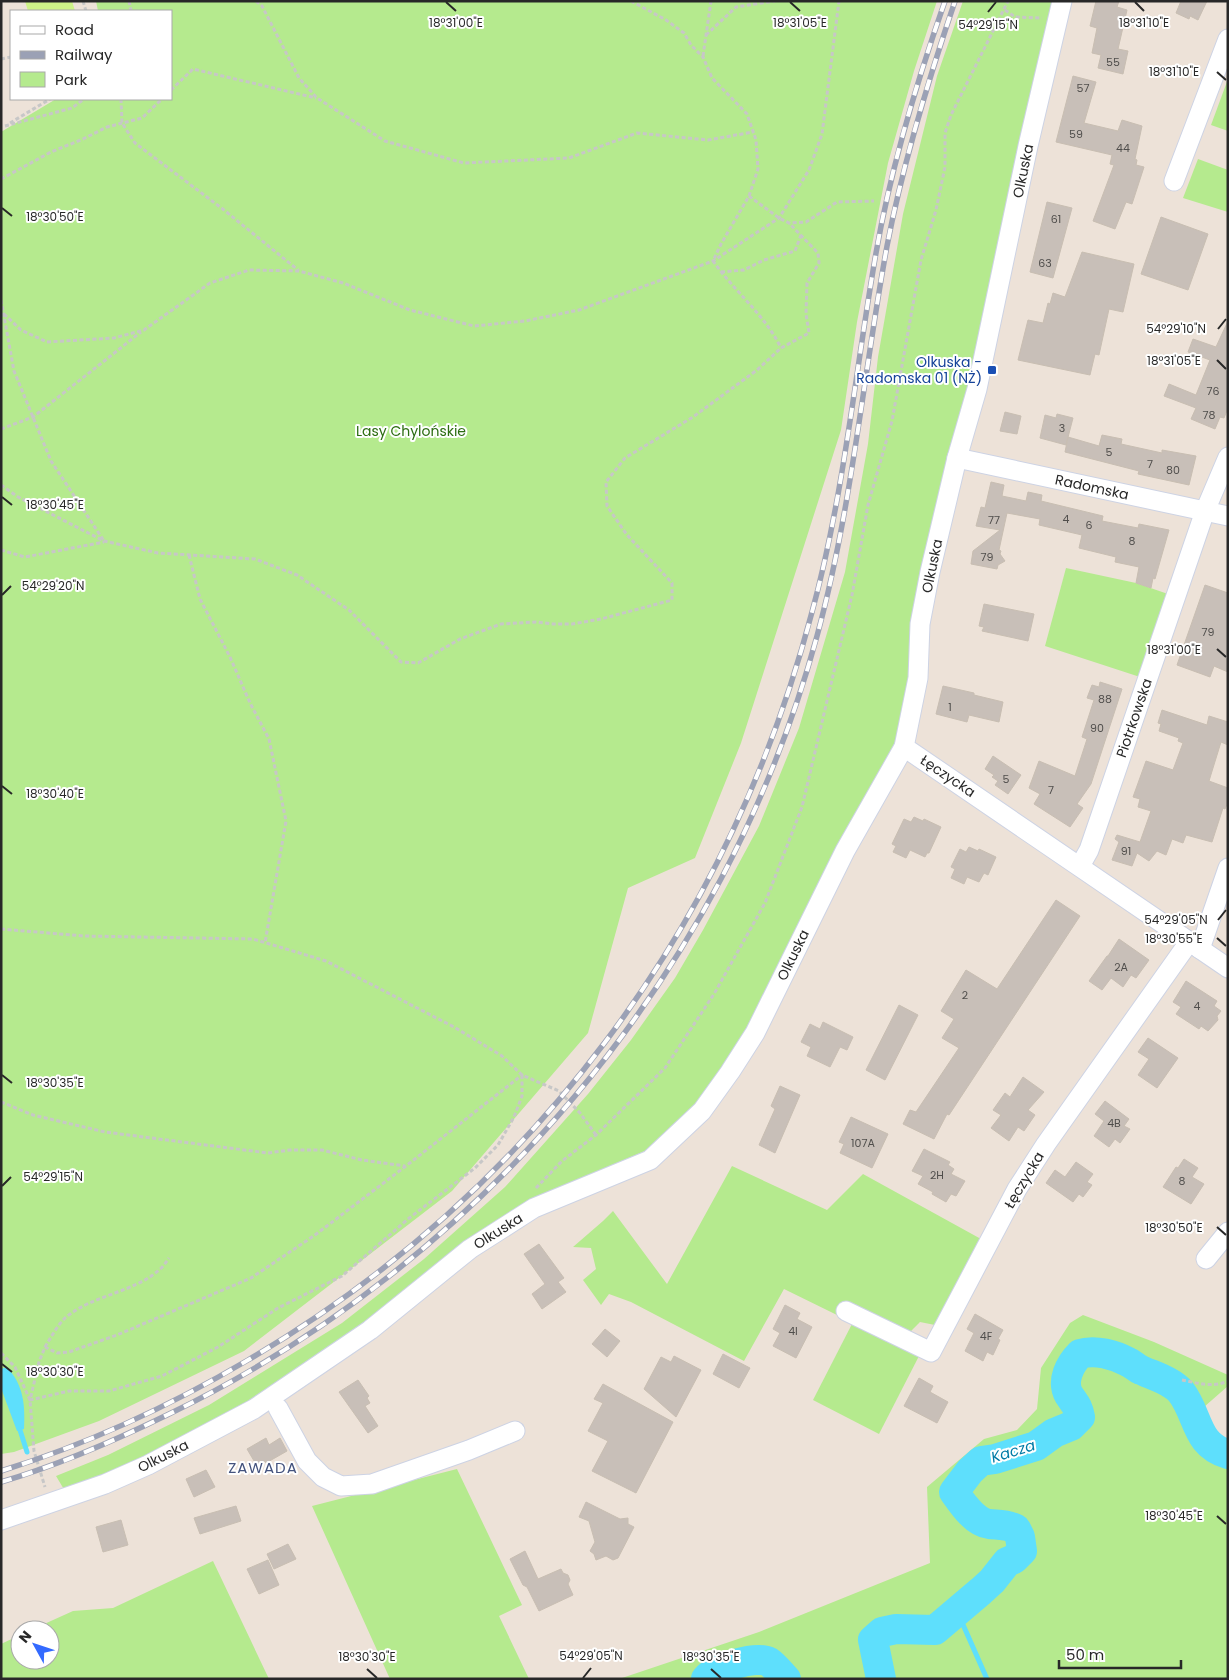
<svg xmlns="http://www.w3.org/2000/svg" width="1229" height="1680" font-family="Poppins,sans-serif">
<style>
.green{fill:#b5ea8e}
.pitch{fill:#cef388}
.water{fill:#5edffc}
.lines{fill:none;stroke-linecap:round;stroke-linejoin:round}
.stream{stroke:#5edffc;stroke-width:5}
.river{stroke:#5edffc;stroke-width:30}
.building{fill:#c8bfb8;stroke:#c8beb2}
.minor-casing{stroke:#cdd3e4;stroke-width:21}
.path{stroke:#c7c7c7;stroke-width:3;stroke-dasharray:4 2.5;stroke-linecap:butt}
.minor{stroke:#fff;stroke-width:19}
.rail-casing{stroke:#9ba1b5;stroke-width:5.5}
.rail{stroke:#fff;stroke-width:4;stroke-dasharray:11;stroke-linecap:butt}
.ticks{fill:none;stroke:#282828;stroke-width:2}
.transit-dot{fill:#1a4fb4;stroke:#fff;stroke-width:2}
.labels{text-anchor:middle;dominant-baseline:central;stroke-width:4;stroke-linejoin:round;paint-order:stroke}
.number-label{font-size:11px;fill:#504e4c}
.street-label{font-size:14px;fill:#282828;stroke:#fff}
.transit-label{font-size:14px;fill:#164399;stroke:#fff;text-anchor:end}
.park-label{font-size:14px;fill:#2c6d11;stroke:#fff}
.water-label{font-size:15px;font-style:italic;fill:#007aa5;stroke:#fff}
.neighbourhood-label{font-size:15px;letter-spacing:1px;fill:#44537e;stroke:#fff}
.ticks-label{font-size:12px;text-anchor:middle;fill:#282828;stroke:#fff;stroke-width:4;stroke-linejoin:round;paint-order:stroke}
</style>
<rect width="100%" height="100%" fill="#ede2d8"/>
<g class="green">
<polygon points="96,1 937,1 914,71 888,163 857,322 841,430 741,743 695,858 628,888 588,1033 452,1191 244,1351 99,1421 14,1452 1,1454 1,132 56,99 171,99 171,11 98,11"/>
<polygon points="963,1 1055,1 964,409 950,447 941,483 922,582 911,673 893,753 753,1024 713,1091 645,1151 542,1195 369,1327 194,1437 65,1491 56,1476 108,1455 209,1405 342,1323 424,1259 505,1187 588,1094 631,1040 675,978 703,930 759,826 799,728 845,572 868,444 878,357 903,214 937,76"/>
<polygon points="1228,79 1228,131 1211,125"/>
<polygon points="1198,159 1228,170 1228,212 1183,198"/>
<polygon points="1066,568 1136,583 1168,594 1140,677 1045,646"/>
<polygon points="732,1166 827,1210 863,1174 981,1239 935,1325 920,1322 908,1334 844,1301 837,1315 784,1289 744,1361 631,1302 609,1294 601,1305 583,1280 596,1269 591,1248 573,1247 603,1221 613,1211 667,1284"/>
<polygon points="1083,1315 1154,1342 1228,1375 1228,1386 1188,1421 1192,1429 1209,1452 1228,1462 1228,1679 619,1679 759,1632 930,1563 927,1487 984,1439 1017,1430 1037,1409 1041,1368 1070,1323"/>
<polygon points="853,1322 919,1356 879,1434 813,1400"/>
<polygon points="457,1469 522,1605 499,1616 529,1679 390,1679 312,1506"/>
<polygon points="213,1561 269,1679 1,1679 1,1644 20,1635 20,1660 50,1660 50,1630 31,1630 73,1611 113,1608"/>
</g>
<polygon class="pitch" points="25,1 72,1 75,11 28,11"/>
<path class="water" d="M7,1367C24,1386 25,1405 24,1429L17,1431L1,1388V1369Z"/>
<g class="lines">
<g class="stream">
<polyline points="20,1430 27,1452"/>
<polyline points="957,1611 987,1679"/>
</g>
<g class="river">
<path d="M706,1679C715,1668 756,1655 769,1662C775,1666 781,1674 786,1679"/>
<path d="M881,1679L873,1640L882,1632L896,1629L935,1630L981,1591L992,1581L1007,1562L1014,1559L1022,1551L1020,1537L1016,1529C1006,1524 999,1525 989,1524C974,1522 962,1503 954,1492L970,1471L981,1461L995,1459L1036,1446L1054,1433L1071,1426L1080,1417C1078,1406 1075,1404 1069,1395C1061,1381 1070,1364 1080,1354C1095,1349 1115,1355 1128,1362C1133,1364 1136,1368 1141,1370C1154,1376 1172,1381 1181,1392C1199,1415 1195,1445 1228,1454"/>
</g>
</g>
<g class="building">
<polygon points="1096,1 1119,1 1117,7 1127,10 1118,49 1128,51 1123,74 1098,68 1101,55 1092,53 1097,28 1090,26"/>
<polygon points="1181,1 1207,1 1198,20 1190,16 1189,19 1176,13"/>
<polygon points="1073,76 1096,82 1084,123 1118,131 1122,120 1142,126 1135,159 1137,160 1136,165 1144,167 1132,204 1126,202 1115,229 1093,221 1114,165 1110,164 1112,155 1056,142"/>
<polygon points="1047,202 1072,208 1053,278 1030,272"/>
<polygon points="1161,217 1208,234 1188,290 1141,274"/>
<polygon points="1082,252 1134,264 1123,312 1109,309 1099,355 1095,354 1090,375 1018,360 1028,320 1043,323 1048,303 1050,304 1053,293 1065,297"/>
<polygon points="1228,321 1228,408 1224,418 1220,417 1215,429 1191,419 1196,408 1164,396 1169,384 1196,395 1210,360 1188,352 1193,339 1216,347"/>
<polygon points="1005,412 1021,416 1017,434 1000,431"/>
<polygon points="1057,414 1073,418 1066,445 1040,438 1045,415 1056,418"/>
<polygon points="1102,435 1122,439 1121,444 1162,453 1162,450 1196,456 1189,485 1138,474 1139,471 1065,452 1068,437 1099,446"/>
<polygon points="991,482 1004,485 1002,496 1026,501 1028,492 1042,495 1041,501 1103,516 1102,521 1138,528 1139,524 1169,530 1155,579 1153,578 1151,588 1136,583 1139,567 1115,562 1116,557 1079,548 1082,535 1039,525 1040,519 1007,513 999,550 1001,551 1000,554 1005,561 998,565 997,569 971,564 973,551 1000,530 976,526 981,507 985,508"/>
<polygon points="1205,585 1228,593 1228,672 1214,666 1210,677 1177,665"/>
<polygon points="984,604 1034,614 1028,641 982,631 984,627 979,626"/>
<polygon points="1100,682 1122,689 1091,784 1077,804 1083,808 1070,827 1034,804 1040,794 1029,788 1039,761 1075,776 1087,739 1082,737 1094,700 1087,698 1092,685 1099,687"/>
<polygon points="943,686 974,693 974,695 1003,702 999,722 969,715 967,722 936,714"/>
<polygon points="1162,710 1207,725 1209,716 1228,722 1228,745 1221,742 1209,781 1228,788 1228,802 1225,809 1223,808 1212,842 1186,835 1183,843 1172,839 1166,855 1157,851 1149,861 1137,853 1132,866 1112,860 1119,842 1115,839 1117,835 1140,842 1151,811 1138,807 1140,799 1133,797 1146,761 1173,770 1183,743 1178,741 1179,738 1159,731 1161,724 1158,723"/>
<polygon points="993,756 1021,775 1008,794 995,785 998,781 992,777 994,775 985,769"/>
<polygon points="914,817 923,821 924,819 941,827 929,853 927,853 925,857 910,850 906,858 893,852 896,846 892,844 904,819 911,822"/>
<polygon points="969,847 978,851 979,849 996,857 988,875 984,873 979,882 967,877 964,884 951,878 955,869 951,867 960,849 966,852"/>
<polygon points="1056,900 1080,916 949,1115 947,1114 934,1139 903,1124 910,1110 916,1112 959,1048 942,1038 954,1019 941,1011 966,970 997,989"/>
<polygon points="1119,939 1149,960 1136,978 1131,975 1123,987 1111,978 1102,990 1089,981 1107,956 1108,956"/>
<polygon points="1186,981 1217,1001 1214,1006 1221,1011 1217,1016 1218,1020 1208,1031 1201,1026 1199,1029 1176,1014 1181,1007 1173,1002"/>
<polygon points="899,1005 918,1015 885,1080 866,1070"/>
<polygon points="823,1022 853,1037 847,1050 840,1047 830,1067 807,1056 811,1047 801,1042 810,1024 820,1029"/>
<polygon points="1148,1038 1178,1058 1157,1088 1138,1075 1149,1059 1138,1052"/>
<polygon points="1023,1077 1044,1092 1028,1110 1035,1115 1024,1131 1018,1127 1009,1141 991,1128 1001,1115 993,1110 1005,1093 1010,1097"/>
<polygon points="780,1086 800,1095 775,1153 759,1145 775,1109 771,1106"/>
<polygon points="1105,1101 1129,1119 1124,1126 1130,1129 1120,1143 1115,1139 1109,1147 1094,1136 1104,1121 1095,1114"/>
<polygon points="851,1117 888,1134 872,1168 840,1153 844,1144 839,1142"/>
<polygon points="924,1149 950,1162 948,1165 954,1169 951,1174 965,1181 956,1196 951,1194 946,1202 932,1194 933,1192 918,1184 923,1176 912,1171"/>
<polygon points="1184,1159 1198,1168 1192,1177 1204,1184 1191,1204 1163,1187 1176,1167 1178,1168"/>
<polygon points="1076,1162 1093,1174 1087,1182 1092,1185 1083,1197 1079,1194 1073,1202 1046,1183 1055,1170 1065,1177"/>
<polygon points="539,1244 564,1278 558,1282 566,1292 542,1309 532,1294 545,1284 524,1254"/>
<polygon points="785,1305 800,1313 797,1319 812,1327 796,1358 773,1346 780,1333 773,1329"/>
<polygon points="975,1314 1003,1330 998,1339 1000,1340 993,1355 987,1352 983,1361 965,1351 974,1333 967,1329"/>
<polygon points="605,1329 620,1341 607,1357 592,1344"/>
<polygon points="723,1354 750,1368 739,1388 713,1374"/>
<polygon points="674,1356 701,1370 676,1417 644,1389 661,1357 671,1362"/>
<polygon points="919,1378 933,1386 930,1392 948,1402 937,1423 904,1406"/>
<polygon points="358,1380 369,1396 367,1398 370,1403 365,1406 378,1426 368,1433 339,1392"/>
<polygon points="603,1384 673,1422 636,1493 592,1471 608,1441 588,1431 603,1403 594,1399"/>
<polygon points="266,1438 269,1445 280,1438 287,1451 266,1463 265,1461 257,1466 247,1449"/>
<polygon points="206,1470 215,1487 194,1497 186,1479"/>
<polygon points="586,1502 620,1519 628,1518 628,1524 634,1527 618,1558 613,1560 606,1556 596,1560 594,1554 590,1551 595,1542 589,1521 579,1517"/>
<polygon points="236,1506 241,1521 200,1534 194,1518"/>
<polygon points="121,1520 128,1545 103,1552 96,1527"/>
<polygon points="288,1544 296,1559 274,1569 267,1554"/>
<polygon points="525,1551 538,1579 561,1569 563,1573 568,1575 570,1580 568,1584 573,1595 539,1611 527,1587 523,1585 510,1559"/>
<polygon points="268,1560 279,1585 259,1594 247,1569"/>
</g>
<g class="lines">
<g class="minor-casing">
<g id="minor">
<polyline points="1174,181 1228,39"/>
<polyline points="957,458 1228,516"/>
<polyline points="904,747 1228,968"/>
<polyline points="1080,866 1089,850 1205,511 1228,457"/>
<polyline points="1200,949 1228,868"/>
<polyline points="1206,1259 1228,1232"/>
<polyline points="846,1311 931,1352 1017,1189 1046,1144 1189,942"/>
<polyline points="278,1408 307,1461 323,1477 341,1486 372,1484 469,1450 515,1431"/>
<polyline points="1,1520 105,1484 148,1465 254,1409 370,1330 470,1249 534,1208 650,1160 702,1111 730,1072 755,1033 845,851 904,747 918,678 920,624 930,572 957,458 977,389 1028,146 1062,1"/>
</g>
</g>
<g class="path">
<polyline points="83,1 86,11"/>
<polyline points="129,1 131,11"/>
<polyline points="256,1 262,6 299,78 317,98 385,141 464,163 569,158 637,133 708,140 753,132"/>
<path d="M631,1L666,20L684,33L691,45L703,57L712,78L747,114L756,140L758,169L749,196L721,244L713,261C734,291 765,315 781,348"/>
<polyline points="1005,10 1015,17 1042,18"/>
<polyline points="706,35 736,7 775,1"/>
<polyline points="703,56 711,1"/>
<polyline points="1,59 11,57"/>
<polyline points="171,90 193,69 316,98"/>
<polyline points="121,99 122,123 135,143 224,210 298,270"/>
<polyline points="10,123 50,99"/>
<polyline points="5,126 72,108 84,99"/>
<polyline points="1,179 51,152 83,139 107,127 142,118 162,99"/>
<polyline points="749,196 779,218 789,223 806,222 837,202 874,201"/>
<polyline points="721,272 744,270 764,260 795,251 801,235"/>
<polyline points="1,300 14,371 51,461 104,541"/>
<polyline points="4,314 21,330 47,342 114,338 144,330 210,283 249,270 299,271 343,283 410,310 474,326 525,321 579,310 713,261 779,218 809,170 822,134 839,1"/>
<polyline points="1,429 33,417 141,332"/>
<polyline points="1,485 18,497 104,541 158,553 255,559 297,575 349,610 401,662 418,663 460,639 501,624 536,622 553,624 572,624 601,619 672,600 672,583 627,535 607,506 606,482 625,458 693,417 757,370 781,348 809,333 806,314 807,283 819,263 818,253 789,223"/>
<polyline points="1,550 25,557 104,542"/>
<polyline points="189,555 200,599 230,657 250,703 269,739 286,821 265,943"/>
<polyline points="1,929 84,936 253,939 326,961 454,1027 502,1056 522,1075 559,1091 580,1113 596,1135"/>
<polygon points="522,1075 522,1096 514,1117 498,1145 475,1168 408,1219 342,1276 278,1308 218,1347 162,1376 109,1391 69,1391 30,1400 39,1362 45,1347 57,1353 69,1352 117,1335 251,1278 315,1235 406,1166"/>
<polyline points="1,1102 33,1115 105,1132 268,1153 290,1150 322,1150 362,1160 405,1166"/>
<polyline points="536,1188 562,1161 596,1135 665,1068 714,994 765,903 802,807 852,595 868,505 892,421 921,260 936,210 945,167 945,133 951,115 1008,1"/>
<path d="M45,1347C51,1337 57,1326 65,1318C92,1295 133,1293 159,1270C163,1267 166,1262 169,1258"/>
<polyline points="1,1353 15,1367 30,1400 34,1451 45,1487"/>
<path d="M1182,1380C1197,1383 1214,1388 1228,1381"/>
</g>
<use href="#minor" class="minor"/>
<g class="rail-casing">
<g id="rail">
<path d="M1,1471C88,1444 170,1406 248,1360C531,1194 729,928 812,612C844,495 855,373 876,253C891,167 916,84 945,1"/>
<path d="M1,1482C59,1465 114,1441 167,1415C482,1263 725,974 817,636C852,508 863,376 887,246C903,163 928,81 955,1"/>
</g>
</g>
<use href="#rail" class="rail"/>
</g>
<path class="ticks" d="M446,2L456,11M790,2L800,11M1135,2L1144,11M988,12L996,2M1217,72L1226,80M2,208L12,216M1218,329L1226,319M1217,360L1226,369M2,497L12,505M2,595L11,586M1217,649L1226,657M2,786L12,794M1218,920L1226,910M1217,938L1226,946M2,1075L12,1083M2,1186L11,1177M1217,1227L1226,1235M2,1364L12,1372M1217,1516L1226,1524M367,1669L377,1678M711,1669L721,1678M583,1678L591,1668"/>
<rect class="transit-dot" x="987" y="365" width="10" height="10" rx="2.5"/>
<g class="labels">
<g class="number-label">
<text x="1113" y="62">55</text>
<text x="1083" y="88">57</text>
<text x="1076" y="134">59</text>
<text x="1123" y="148">44</text>
<text x="1056" y="219">61</text>
<text x="1045" y="263">63</text>
<text x="1213" y="391">76</text>
<text x="1209" y="415">78</text>
<text x="1062" y="428">3</text>
<text x="1109" y="452">5</text>
<text x="1150" y="464">7</text>
<text x="1173" y="470">80</text>
<text x="1066" y="519">4</text>
<text x="994" y="520">77</text>
<text x="1089" y="525">6</text>
<text x="1132" y="541">8</text>
<text x="987" y="557">79</text>
<text x="1208" y="632">79</text>
<text x="1105" y="699">88</text>
<text x="950" y="707">1</text>
<text x="1097" y="728">90</text>
<text x="1006" y="779">5</text>
<text x="1051" y="790">7</text>
<text x="1126" y="851">91</text>
<text x="1121" y="967">2A</text>
<text x="965" y="995">2</text>
<text x="1197" y="1006">4</text>
<text x="1114" y="1123">4B</text>
<text x="863" y="1143">107A</text>
<text x="937" y="1175">2H</text>
<text x="1182" y="1181">8</text>
<text x="793" y="1331">4I</text>
<text x="986" y="1336">4F</text>
</g>
<g class="street-label">
<text transform="translate(1023 171) rotate(-78)">Olkuska</text>
<text transform="translate(1092 487) rotate(12)">Radomska</text>
<text transform="translate(932 566) rotate(-78)">Olkuska</text>
<text transform="translate(1134 718) rotate(-71)">Piotrkowska</text>
<text transform="translate(948 776) rotate(34)">Łęczycka</text>
<text transform="translate(793 955) rotate(-64)">Olkuska</text>
<text transform="translate(1024 1180) rotate(-59)">Łęczycka</text>
<text transform="translate(498 1231) rotate(-32)">Olkuska</text>
<text transform="translate(163 1456) rotate(-27)">Olkuska</text>
</g>
<g class="transit-label">
<text x="982" y="362">Olkuska -<tspan x="982" dy="16">Radomska 01 (NŻ)</tspan></text>
</g>
<g class="park-label">
<text x="411" y="431">Lasy Chylońskie</text>
</g>
<g class="water-label">
<text transform="translate(1013 1451) rotate(-17)">Kacza</text>
</g>
<g class="neighbourhood-label">
<text x="263" y="1467">ZAWADA</text>
</g>
</g>
<g class="ticks-label">
<text x="456" y="27">18°31'00"E</text>
<text x="800" y="27">18°31'05"E</text>
<text x="1144" y="27">18°31'10"E</text>
<text x="988" y="29">54°29'15"N</text>
<text x="1174" y="76">18°31'10"E</text>
<text x="55" y="221">18°30'50"E</text>
<text x="1176" y="333">54°29'10"N</text>
<text x="1174" y="365">18°31'05"E</text>
<text x="55" y="509">18°30'45"E</text>
<text x="53" y="590">54°29'20"N</text>
<text x="1174" y="654">18°31'00"E</text>
<text x="55" y="798">18°30'40"E</text>
<text x="1176" y="924">54°29'05"N</text>
<text x="1174" y="943">18°30'55"E</text>
<text x="55" y="1087">18°30'35"E</text>
<text x="53" y="1181">54°29'15"N</text>
<text x="1174" y="1232">18°30'50"E</text>
<text x="55" y="1376">18°30'30"E</text>
<text x="1174" y="1520">18°30'45"E</text>
<text x="591" y="1660">54°29'05"N</text>
<text x="367" y="1661">18°30'30"E</text>
<text x="711" y="1661">18°30'35"E</text>
</g>
<rect width="1229" height="1680" fill="none" stroke="#282828" stroke-width="5"/>
<rect x="10" y="10" width="162" height="90" fill="#ffffff" stroke="#a9a9a9"/>
<rect x="20" y="26" width="25" height="8" fill="#ffffff" stroke="#a9a9a9"/>
<text x="55" y="35" font-size="15" fill="#282828">Road</text>
<rect x="20" y="51" width="25" height="8" fill="#9ba1b5" stroke="#a9a9a9"/>
<text x="55" y="60" font-size="15" fill="#282828">Railway</text>
<rect x="20" y="72" width="25" height="15" fill="#b5ea8e" stroke="#a9a9a9"/>
<text x="55" y="85" font-size="15" fill="#282828">Park</text>
<g transform="translate(35 1645) rotate(310)"><circle r="24" fill="#ffffff" stroke="#a9a9a9"/>
<path d="M0-4L9 19L0 12L-9 19Z" fill="#336aff"/>
<text y="-8" font-size="14" font-weight="bold" text-anchor="middle" fill="#282828">N</text>
</g>
<path d="M1059 1660v8h122v-8" fill="none" stroke="#282828" stroke-width="2.5"/>
<text x="1066" y="1660" font-size="15" fill="#282828" stroke="#ffffff" stroke-width="4" paint-order="stroke">50 m</text>
</svg>
